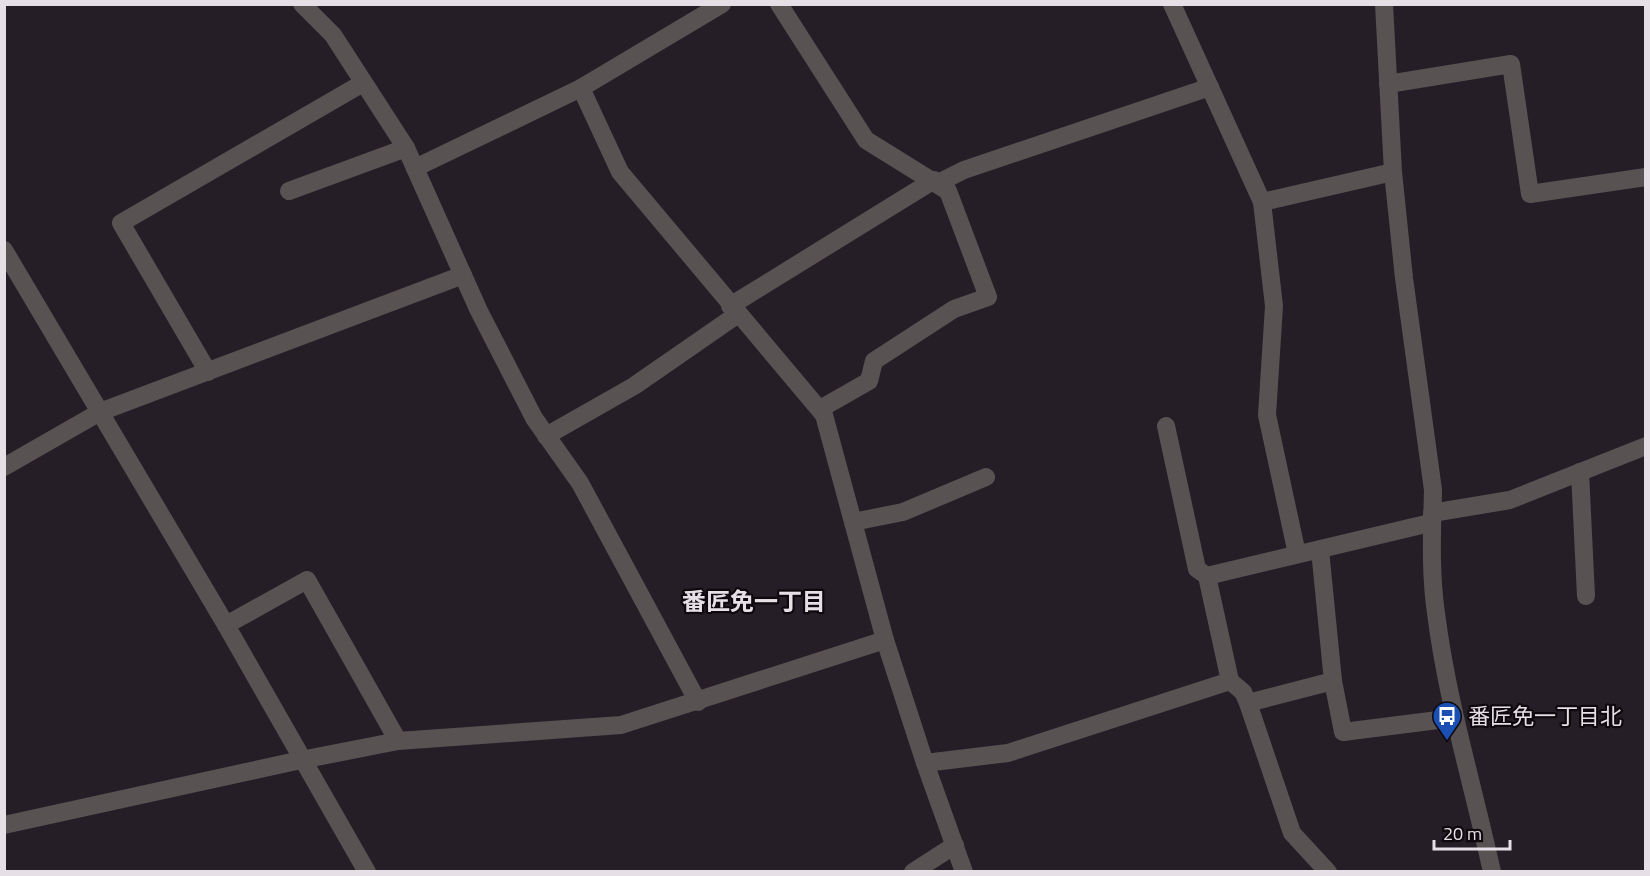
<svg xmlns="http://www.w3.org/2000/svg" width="1650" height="876" font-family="'Titillium Web','Noto Sans JP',sans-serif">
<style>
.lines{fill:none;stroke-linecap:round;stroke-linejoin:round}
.minor{stroke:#585253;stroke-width:18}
.labels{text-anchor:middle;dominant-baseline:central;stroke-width:4.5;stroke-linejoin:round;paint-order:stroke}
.poi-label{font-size:22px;fill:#e6e0e6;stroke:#0d090d;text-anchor:start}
.neighbourhood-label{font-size:24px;font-weight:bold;fill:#e6e0e6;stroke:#0d090d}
</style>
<rect width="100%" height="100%" fill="#261e26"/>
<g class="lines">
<g class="minor">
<polyline points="302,4 333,35 406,148 479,311 534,418 580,483 698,702"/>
<polyline points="779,4 866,140 948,191 988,297 954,309 874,361 869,381 820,409"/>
<polyline points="1172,4 1262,202 1274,306 1267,415 1297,554"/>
<path d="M1384,4L1393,172L1404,278L1433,490C1432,531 1430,572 1436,613C1447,701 1473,785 1492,872"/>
<polyline points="1388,84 1511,64 1530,194 1646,177"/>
<polyline points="581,88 620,172 824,415 885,640 925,763 964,872"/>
<polyline points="415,168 581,88 722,4"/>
<polyline points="938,183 964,170 1210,87"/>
<polyline points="289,191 406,148"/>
<polyline points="1262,202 1393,172"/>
<polyline points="4,250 226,625 367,872"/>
<polyline points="730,306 934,180"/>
<polyline points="208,372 121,223 363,83"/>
<polyline points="1166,426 1197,569 1207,576"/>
<polyline points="546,436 634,386 738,314"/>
<polyline points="4,467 100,412 463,275"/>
<polyline points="1580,472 1586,596"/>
<polyline points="1432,513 1510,500 1646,446"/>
<polyline points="853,522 903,512 986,477"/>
<polyline points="226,625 307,580 398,741"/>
<polyline points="1230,681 1243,692 1248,703 1292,833 1328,872"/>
<polyline points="1333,681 1343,732 1454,718"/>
<polyline points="1248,703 1333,681 1320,550"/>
<polyline points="925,763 1008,753 1230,681 1207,576 1430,523"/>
<polyline points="4,825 301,760 398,741 621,725 885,640"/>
<polyline points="913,872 955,845"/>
</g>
</g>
<defs>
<g id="bus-pin" transform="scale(1.5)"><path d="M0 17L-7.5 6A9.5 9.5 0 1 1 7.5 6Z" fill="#1a4fb4" stroke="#0d090d"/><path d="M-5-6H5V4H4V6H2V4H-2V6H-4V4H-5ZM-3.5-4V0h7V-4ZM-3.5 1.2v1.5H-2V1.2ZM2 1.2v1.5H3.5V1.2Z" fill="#fff"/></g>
</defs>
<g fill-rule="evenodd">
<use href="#bus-pin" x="1447" y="716"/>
</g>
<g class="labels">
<g class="poi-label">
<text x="1468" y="716">番匠免一丁目北</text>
</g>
<g class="neighbourhood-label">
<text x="754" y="601">番匠免一丁目</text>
</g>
</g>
<rect width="1650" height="876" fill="none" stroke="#e6e0e6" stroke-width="12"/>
<path d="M1434 840v9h76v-9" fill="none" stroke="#e6e0e6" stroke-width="3"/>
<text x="1443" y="840" font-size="18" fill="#e6e0e6" stroke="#0d090d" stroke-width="4.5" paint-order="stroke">20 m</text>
</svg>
